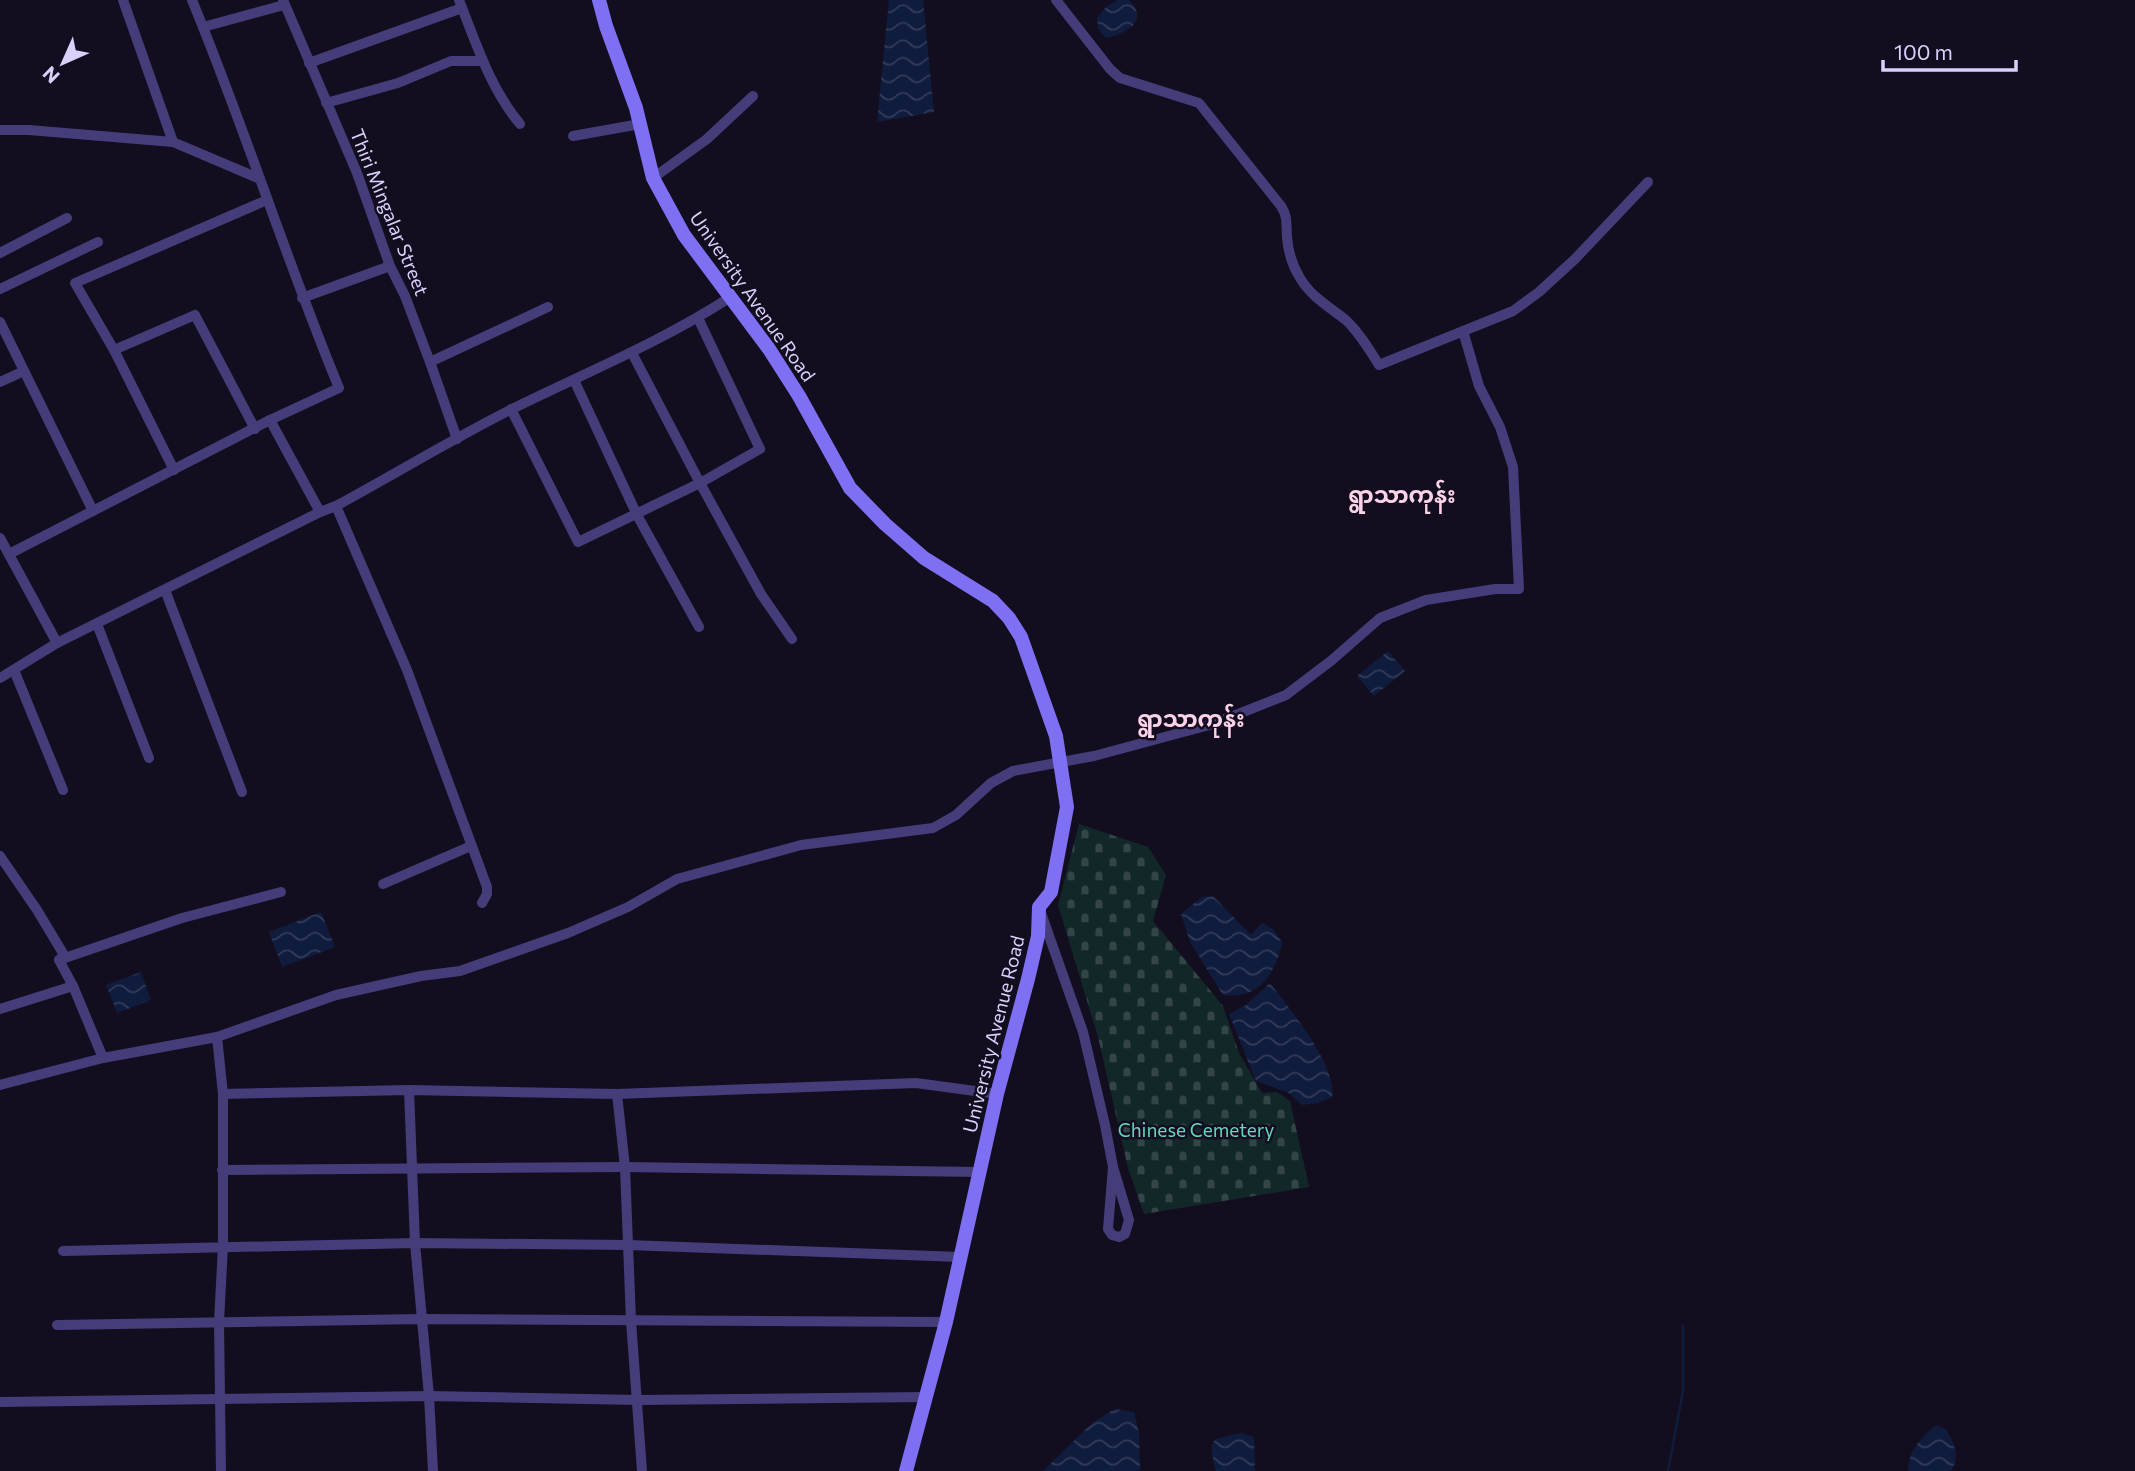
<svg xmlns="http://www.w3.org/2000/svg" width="2135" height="1471" font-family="Commissioner,'Noto Sans Myanmar',sans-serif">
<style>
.cemetery{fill:url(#cemetery-stones)}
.water{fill:url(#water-waves)}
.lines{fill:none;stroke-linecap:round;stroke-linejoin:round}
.stream{stroke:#0f1c3d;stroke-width:2.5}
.minor{stroke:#453d7a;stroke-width:10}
.secondary{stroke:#7f6ff3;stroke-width:14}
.labels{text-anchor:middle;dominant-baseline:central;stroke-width:5;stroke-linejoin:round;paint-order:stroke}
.street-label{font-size:19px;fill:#d9d0fb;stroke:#130e1f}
.park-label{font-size:19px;fill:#63d5c3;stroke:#130e1f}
.quarter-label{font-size:23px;font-weight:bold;fill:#fbd2e8;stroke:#130e1f}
</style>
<defs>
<pattern id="cemetery-stones" width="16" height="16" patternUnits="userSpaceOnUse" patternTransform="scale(1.75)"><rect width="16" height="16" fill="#122728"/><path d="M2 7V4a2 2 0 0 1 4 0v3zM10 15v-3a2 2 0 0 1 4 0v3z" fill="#344548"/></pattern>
<pattern id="water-waves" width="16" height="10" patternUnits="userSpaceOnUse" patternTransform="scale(1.75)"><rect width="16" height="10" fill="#0f1c3d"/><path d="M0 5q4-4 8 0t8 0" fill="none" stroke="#313c5a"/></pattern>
</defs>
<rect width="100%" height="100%" fill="#130e1f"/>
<polygon class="cemetery" points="1079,824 1148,847 1166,875 1153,921 1223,1006 1239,1053 1262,1093 1277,1092 1290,1101 1309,1187 1144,1214 1128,1168 1098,1037 1058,905"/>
<g class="water">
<polygon points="889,0 923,0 934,112 877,122"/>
<path d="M1117,0H1129C1150,21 1126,34 1106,38L1098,29L1097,18L1105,8Z"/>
<polygon points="1388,651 1405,671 1374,696 1357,676"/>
<path d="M1213,896L1251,935L1262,923L1273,929L1282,942C1276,974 1258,1000 1223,995L1190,942L1181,914L1202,897Z"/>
<polygon points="321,912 335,947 282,967 269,932"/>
<polygon points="141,972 151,1000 117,1013 106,985"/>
<path d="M1270,983C1289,1008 1337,1065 1332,1097L1318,1103L1302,1105L1289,1093L1256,1081L1229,1014L1246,1005Z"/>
<polygon points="1115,1409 1134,1412 1139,1433 1140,1471 1043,1471 1092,1423"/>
<path d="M1936,1425L1946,1429C1954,1444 1961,1455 1951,1471H1908C1908,1451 1921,1438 1936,1425Z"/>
<path d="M1241,1433L1254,1437L1255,1471H1216C1208,1438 1208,1440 1241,1433Z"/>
</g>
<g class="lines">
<polyline class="stream" points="1668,1471 1683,1391 1683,1326"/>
<g class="minor">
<polyline points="123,0 173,142"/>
<polyline points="283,0 357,173 390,266 405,296 430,362 457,439"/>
<path d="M459,0C476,43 490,88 520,124"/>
<path d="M1056,0L1110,69L1120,78L1199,103L1281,206C1288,217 1286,224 1287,237C1288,251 1292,265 1300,278C1312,298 1330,307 1347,321C1360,334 1369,349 1379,365L1513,311L1539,292L1575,259L1648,182"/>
<polyline points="203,27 284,5"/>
<polyline points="309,63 462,8"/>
<polyline points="326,103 398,83 451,61 482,61"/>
<polyline points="0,130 29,130 173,142 260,179"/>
<polyline points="573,136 640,124"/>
<polyline points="653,178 707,139 753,96"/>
<polyline points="0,253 67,218"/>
<polyline points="0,289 98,242"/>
<polyline points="302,298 390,266"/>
<polyline points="0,322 93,511"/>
<polyline points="114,350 195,315 255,429"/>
<polyline points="632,353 700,483 761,594 792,639"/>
<polyline points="430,362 548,307"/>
<polyline points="574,380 637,515 699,627"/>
<polyline points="0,382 24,371"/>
<polyline points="511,409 578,542 700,483 760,449 698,318"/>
<polyline points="270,420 320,512"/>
<polyline points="174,470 114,350 75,283 267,200"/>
<polyline points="336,506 407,670 487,887 487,894 482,903"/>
<polyline points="0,538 57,643"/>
<path d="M9,554L270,420L339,388C286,260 245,128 192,0"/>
<polyline points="165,590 242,792"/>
<polyline points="97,624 149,758"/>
<polyline points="14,670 63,790"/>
<path d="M0,678L57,643L320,512L336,506C395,474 454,438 514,408C587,372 661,342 729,298"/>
<polyline points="0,856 37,910 64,955 59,960 73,986 103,1058"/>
<polyline points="383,884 471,846"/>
<polyline points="1041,913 1083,1032 1105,1125 1113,1167 1108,1229 1112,1235 1119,1237 1125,1234 1129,1220 1113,1167"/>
<polyline points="59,960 182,918 281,892"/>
<polyline points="0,1009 73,986"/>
<polyline points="217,1037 223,1094 223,1246 219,1322 221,1471"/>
<polyline points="0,1085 103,1058 217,1037 336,995 421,976 460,971 568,933 628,907 677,879 801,845 933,828 956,815 991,783 1013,771 1094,756 1213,724 1286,695 1332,660 1380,618 1426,600 1495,589 1519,589 1513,467 1500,427 1479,386 1463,331"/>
<polyline points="409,1090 415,1243 429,1396 433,1471"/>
<polyline points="223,1094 409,1090 617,1094 916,1083 997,1094"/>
<polyline points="617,1094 625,1167 631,1321 642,1471"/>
<polyline points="222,1170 625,1167 980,1172"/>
<polyline points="63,1251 415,1243 628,1245 960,1257"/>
<polyline points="57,1325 423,1319 946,1322"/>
<polyline points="0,1402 429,1396 638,1400 926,1397"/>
</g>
<polyline class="secondary" points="599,0 606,26 636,108 653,178 684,235 769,349 799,396 850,488 885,524 924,558 993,601 1009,618 1021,637 1056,736 1067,807 1051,892 1039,907 1038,936 1028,979 997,1094 946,1322 906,1471"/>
</g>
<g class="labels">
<g class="street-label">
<text transform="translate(390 212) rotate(68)">Thiri Mingalar Street</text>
<text transform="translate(753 296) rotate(55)">University Avenue Road</text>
<text transform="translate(993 1034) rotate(-76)">University Avenue Road</text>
</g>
<g class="park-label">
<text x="1196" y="1129">Chinese Cemetery</text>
</g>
<g class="quarter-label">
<text x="1402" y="494">ရွာသာကုန်း</text>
<text x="1191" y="718">ရွာသာကုန်း</text>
</g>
</g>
<g transform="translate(63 63) rotate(225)" stroke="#130e1f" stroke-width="5" paint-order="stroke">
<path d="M0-5L12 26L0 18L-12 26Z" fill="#d9d0fb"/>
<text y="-10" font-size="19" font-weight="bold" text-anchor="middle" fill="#d9d0fb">N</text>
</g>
<path d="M1883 60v10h133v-10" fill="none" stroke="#d9d0fb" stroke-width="3.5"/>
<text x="1894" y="60" font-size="21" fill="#d9d0fb" stroke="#130e1f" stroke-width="5" paint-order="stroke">100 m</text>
</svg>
